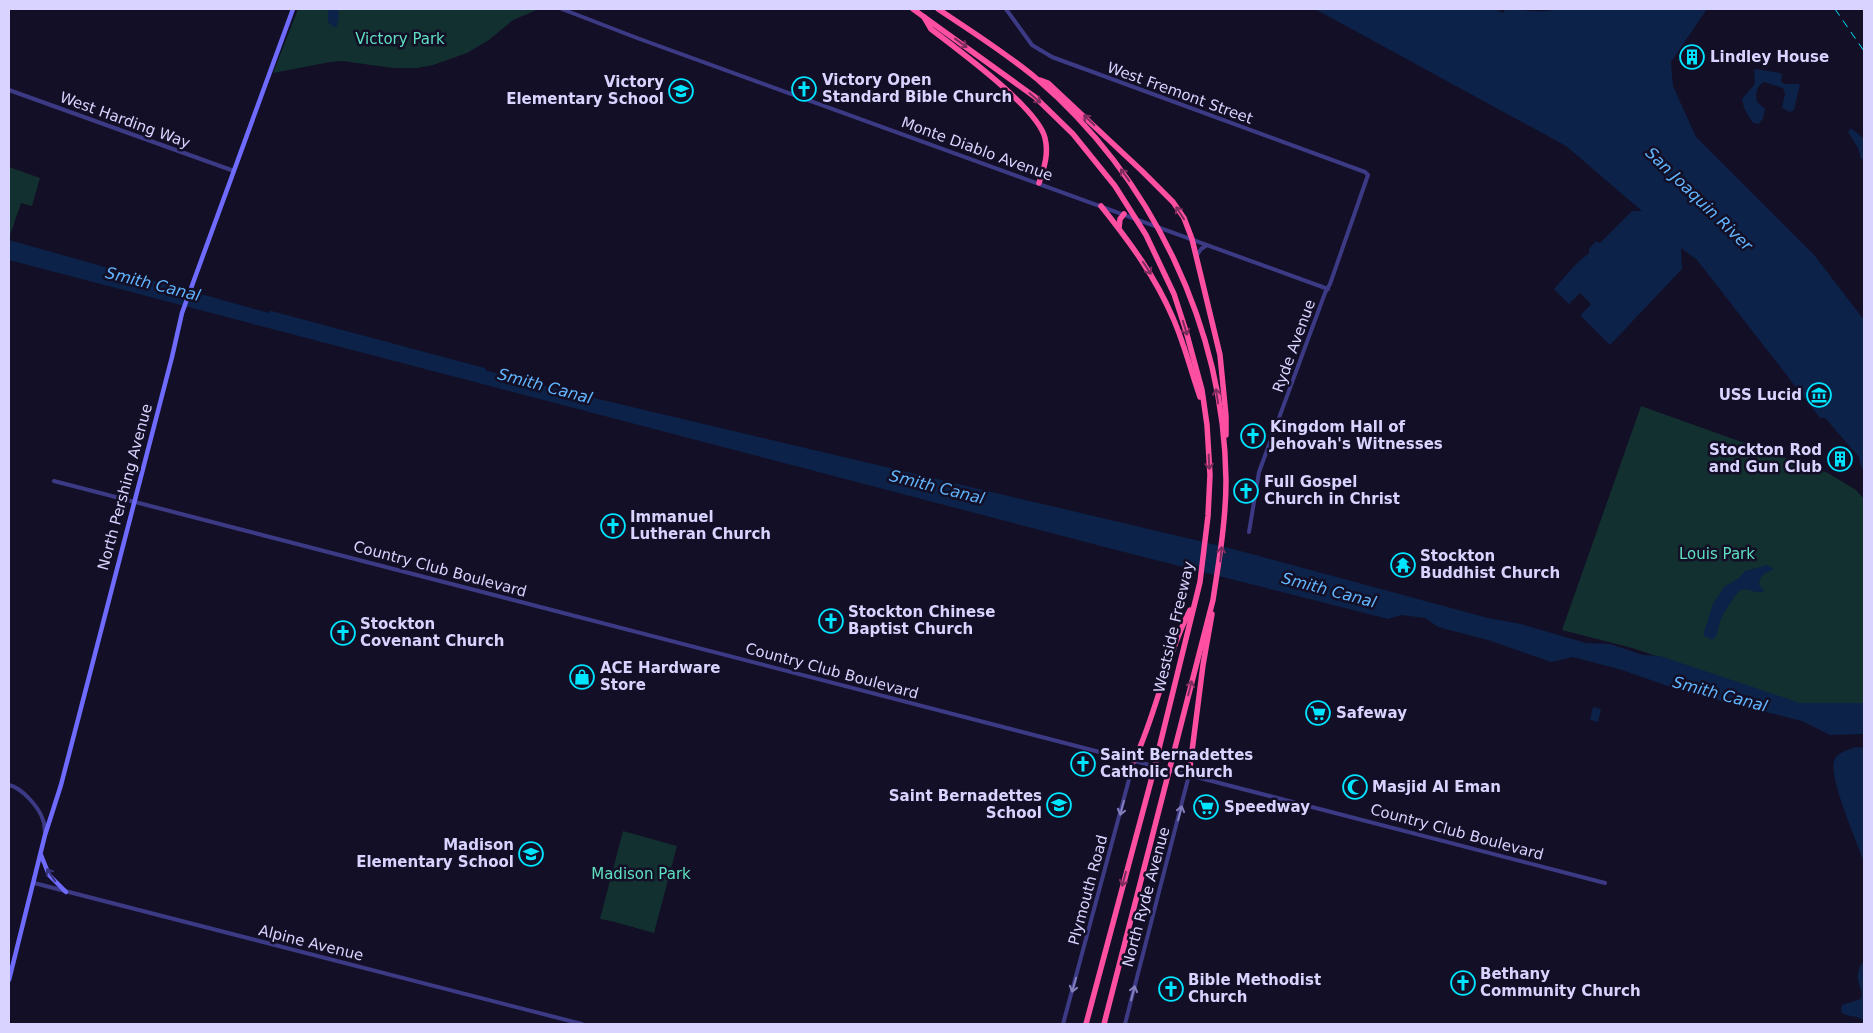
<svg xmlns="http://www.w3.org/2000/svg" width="1873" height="1033" font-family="'DejaVu Sans',sans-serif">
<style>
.green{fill:#12302f}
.water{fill:#0c2248}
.pier{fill:#130f26}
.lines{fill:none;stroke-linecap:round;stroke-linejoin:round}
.canal{stroke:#0c2248;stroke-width:4}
.tertiary{stroke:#3d3a85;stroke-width:4}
.secondary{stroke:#6f6bff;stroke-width:4.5}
.motorway{stroke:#ff4fa3;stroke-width:5.5}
.rail{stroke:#00e5ff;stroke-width:1;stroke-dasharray:8 6;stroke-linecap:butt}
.oneway{stroke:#7d2c5e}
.oneway2{stroke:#837fbc}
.oneway3{stroke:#38347d}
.labels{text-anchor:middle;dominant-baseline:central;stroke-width:5;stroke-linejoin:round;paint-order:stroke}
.park-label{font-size:15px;fill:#5fe0c0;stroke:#130f26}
.poi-label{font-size:15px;font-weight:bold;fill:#d9d4ff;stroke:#130f26;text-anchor:start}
.street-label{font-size:15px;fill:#d9d4ff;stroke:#130f26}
.water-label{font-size:16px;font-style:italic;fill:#62b6ff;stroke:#130f26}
</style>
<rect width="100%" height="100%" fill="#130f26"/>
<g class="green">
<polygon points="298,9 539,9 513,20 489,40 467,53 433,65 417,68 393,68 342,61 330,62 273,73"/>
<polygon points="9,167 40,178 32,206 21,203 9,238"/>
<polygon points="1641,406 1828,473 1856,490 1864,499 1864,706 1803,705 1632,648 1562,630"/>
<polygon points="623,831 677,846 654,933 611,921 600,919"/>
</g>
<g class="water">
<polygon points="328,9 338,9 339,16 337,27 333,27 328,22"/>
<path d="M1315,9H1495L1503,13L1505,9C1523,9 1540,14 1557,9H1707L1671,62L1673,86L1696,137L1815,256L1864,320V472L1860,464L1859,457L1825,418H1820L1697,260L1681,248L1682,269L1610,345L1554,289L1576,264L1589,253V249L1596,241L1600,243L1632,211H1642L1566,146Z"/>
<path d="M1756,69L1780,73L1782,75L1781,81L1784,84H1800L1794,110L1790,112L1782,108L1785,94L1783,88L1764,82C1756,87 1755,93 1757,102L1765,109L1763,119L1758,124L1752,122L1744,108L1742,99L1755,84L1754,71Z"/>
<polygon points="1851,128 1864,139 1864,159 1861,159 1858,148 1848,132"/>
<polygon points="9,240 340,333 573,393 1229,548 1488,618 1521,624 1586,643 1610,644 1643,655 1660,656 1800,703 1864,703 1864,734 1830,735 1802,721 1685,692 1622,670 1573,657 1551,662 1488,640 1438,627 1425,618 1401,615 1388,619 1120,551 9,260"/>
<path d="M1767,565L1774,569C1766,573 1761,573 1759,584L1764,591C1756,595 1749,587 1740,590C1733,598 1724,611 1720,622C1717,629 1719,636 1712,640L1704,636V632L1713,604L1724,587L1739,578L1745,571Z"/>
<polygon points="1593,707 1601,709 1598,722 1590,720"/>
<path d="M1856,747L1864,748V862C1857,842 1829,779 1834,761C1837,752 1848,750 1856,747Z"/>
<path d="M1864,963V1021C1856,1014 1848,1018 1841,1012L1842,1005L1861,999C1865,986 1852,984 1861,964Z"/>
</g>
<polygon class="pier" points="1580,293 1591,304 1580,316 1569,304"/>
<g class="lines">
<polyline class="canal" points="271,313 484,370"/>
<g class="tertiary">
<polyline points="562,9 637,38 1328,289"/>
<polyline points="1006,9 1032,45 1052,57 1365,172 1368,175 1330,284 1325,293 1259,472 1249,532"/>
<polyline points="9,90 234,171"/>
<polyline points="1197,255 1201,249 1207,245"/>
<polyline points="54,481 1605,883"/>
<path d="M9,785C22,788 39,807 43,820C45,823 44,828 45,832"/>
<polyline points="34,883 582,1024"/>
<polyline points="1063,1024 1134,761"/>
<polyline points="1125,1024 1189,775"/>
</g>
<g class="secondary">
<polyline points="41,855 49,875 66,892"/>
<polyline points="9,980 45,835 61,785 172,357 182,313 293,9"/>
</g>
<g class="motorway">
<polyline points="913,9 1035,97 1073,134 1115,186 1146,235 1174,294 1186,331 1202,390 1207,425 1210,475 1208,516 1200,582 1151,781 1086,1024"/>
<path d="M938,9C971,31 1006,53 1037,79C1152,178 1224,327 1226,480C1226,521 1219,560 1213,600L1104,1024"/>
<path d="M924,17L931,29C958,50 1038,108 1045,138C1049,154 1044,168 1039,183"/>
<polyline points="1040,80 1048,83 1142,171 1173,202 1184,218 1192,239 1220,355 1226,416 1226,435"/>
<path d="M1101,206C1129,241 1155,276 1173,318C1184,343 1191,371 1200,397"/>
<polyline points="1119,228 1120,219 1124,214"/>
<path d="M1134,761C1157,712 1166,657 1190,610"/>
<polyline points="1189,775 1203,665 1212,614"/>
</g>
<polyline class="rail" points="1835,9 1864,51"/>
</g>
<defs><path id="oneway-shaft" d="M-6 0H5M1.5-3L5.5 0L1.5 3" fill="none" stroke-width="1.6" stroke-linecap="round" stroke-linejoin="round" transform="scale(1.25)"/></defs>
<g class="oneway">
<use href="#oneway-shaft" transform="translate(961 43) rotate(36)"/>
<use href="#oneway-shaft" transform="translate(1035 98) rotate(41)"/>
<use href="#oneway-shaft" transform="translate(1089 120) rotate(-136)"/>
<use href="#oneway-shaft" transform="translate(1125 175) rotate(-125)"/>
<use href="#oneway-shaft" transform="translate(1180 213) rotate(-123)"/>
<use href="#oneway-shaft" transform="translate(1147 268) rotate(57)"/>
<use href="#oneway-shaft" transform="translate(1185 328) rotate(73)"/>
<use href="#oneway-shaft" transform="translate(1217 396) rotate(-99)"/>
<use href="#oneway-shaft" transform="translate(1209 462) rotate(87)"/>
<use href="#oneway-shaft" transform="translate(1221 554) rotate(-84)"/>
<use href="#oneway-shaft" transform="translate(1190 688) rotate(-76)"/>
<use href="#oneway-shaft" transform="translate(1124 879) rotate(105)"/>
</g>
<g class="oneway2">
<use href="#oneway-shaft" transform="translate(1122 808) rotate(105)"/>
<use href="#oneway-shaft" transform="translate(1180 813) rotate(-75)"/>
<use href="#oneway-shaft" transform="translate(1074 985) rotate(106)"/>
<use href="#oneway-shaft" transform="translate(1133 993) rotate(-75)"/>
</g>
<use class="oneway3" href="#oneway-shaft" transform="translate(51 875) rotate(-124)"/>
<defs>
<g id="building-ring" transform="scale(1.25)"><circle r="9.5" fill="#130f26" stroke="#00e5ff" stroke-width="1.5"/><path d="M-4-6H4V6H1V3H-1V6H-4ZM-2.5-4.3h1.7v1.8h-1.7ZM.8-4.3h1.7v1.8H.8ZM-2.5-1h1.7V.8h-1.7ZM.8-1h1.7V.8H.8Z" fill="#00e5ff"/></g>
<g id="church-ring" transform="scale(1.25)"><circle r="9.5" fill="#130f26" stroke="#00e5ff" stroke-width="1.5"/><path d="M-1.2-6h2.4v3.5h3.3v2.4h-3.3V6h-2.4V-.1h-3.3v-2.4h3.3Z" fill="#00e5ff"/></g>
<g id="school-ring" transform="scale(1.25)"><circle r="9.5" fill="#130f26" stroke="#00e5ff" stroke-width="1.5"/><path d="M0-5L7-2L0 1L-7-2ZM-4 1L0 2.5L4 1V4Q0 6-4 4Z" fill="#00e5ff"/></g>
<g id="museum-ring" transform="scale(1.25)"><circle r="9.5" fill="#130f26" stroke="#00e5ff" stroke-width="1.5"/><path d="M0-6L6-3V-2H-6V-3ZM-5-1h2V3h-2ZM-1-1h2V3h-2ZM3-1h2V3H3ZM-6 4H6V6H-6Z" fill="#00e5ff"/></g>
<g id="temple-ring" transform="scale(1.25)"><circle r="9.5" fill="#130f26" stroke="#00e5ff" stroke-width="1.5"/><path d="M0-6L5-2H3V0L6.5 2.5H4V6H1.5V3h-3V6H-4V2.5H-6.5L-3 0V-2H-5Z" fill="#00e5ff"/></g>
<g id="shop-ring" transform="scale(1.25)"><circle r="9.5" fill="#130f26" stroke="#00e5ff" stroke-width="1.5"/><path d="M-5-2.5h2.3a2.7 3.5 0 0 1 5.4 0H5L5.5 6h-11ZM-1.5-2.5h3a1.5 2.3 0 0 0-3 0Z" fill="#00e5ff"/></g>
<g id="supermarket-ring" transform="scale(1.25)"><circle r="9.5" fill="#130f26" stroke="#00e5ff" stroke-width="1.5"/><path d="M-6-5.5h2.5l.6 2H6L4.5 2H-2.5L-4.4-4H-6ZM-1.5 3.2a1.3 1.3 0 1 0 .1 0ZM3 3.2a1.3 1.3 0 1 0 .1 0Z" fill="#00e5ff"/></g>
<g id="mosque-ring" transform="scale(1.25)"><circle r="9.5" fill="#130f26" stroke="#00e5ff" stroke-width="1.5"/><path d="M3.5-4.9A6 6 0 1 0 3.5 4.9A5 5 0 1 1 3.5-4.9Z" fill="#00e5ff"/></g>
</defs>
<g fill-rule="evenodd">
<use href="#building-ring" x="1692" y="57"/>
<use href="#church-ring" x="804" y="89"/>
<use href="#school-ring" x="681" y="91"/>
<use href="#museum-ring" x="1819" y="395"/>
<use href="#church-ring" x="1253" y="436"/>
<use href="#building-ring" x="1840" y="459"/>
<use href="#church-ring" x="1246" y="491"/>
<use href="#church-ring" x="613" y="526"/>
<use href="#temple-ring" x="1403" y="565"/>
<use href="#church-ring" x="831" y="621"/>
<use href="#church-ring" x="343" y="633"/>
<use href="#shop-ring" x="582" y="677"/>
<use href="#supermarket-ring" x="1318" y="713"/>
<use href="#church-ring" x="1083" y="764"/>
<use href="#mosque-ring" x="1355" y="787"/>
<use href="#school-ring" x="1059" y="805"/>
<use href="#supermarket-ring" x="1206" y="807"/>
<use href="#school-ring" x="531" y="854"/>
<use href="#church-ring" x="1463" y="983"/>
<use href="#church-ring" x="1171" y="989"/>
</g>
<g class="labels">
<g class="park-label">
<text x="400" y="39">Victory Park</text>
<text x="1717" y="554">Louis Park</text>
<text x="641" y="874">Madison Park</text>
</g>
<g class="poi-label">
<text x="1710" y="57">Lindley House</text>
<text x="822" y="80">Victory Open<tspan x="822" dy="17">Standard Bible Church</tspan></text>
<text x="664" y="82" text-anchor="end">Victory<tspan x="664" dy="17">Elementary School</tspan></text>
<text x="1802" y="395" text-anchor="end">USS Lucid</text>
<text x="1270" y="427">Kingdom Hall of<tspan x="1270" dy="17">Jehovah's Witnesses</tspan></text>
<text x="1822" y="450" text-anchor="end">Stockton Rod<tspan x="1822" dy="17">and Gun Club</tspan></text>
<text x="1264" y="482">Full Gospel<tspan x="1264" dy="17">Church in Christ</tspan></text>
<text x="630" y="517">Immanuel<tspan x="630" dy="17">Lutheran Church</tspan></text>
<text x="1420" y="556">Stockton<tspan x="1420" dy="17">Buddhist Church</tspan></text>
<text x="848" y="612">Stockton Chinese<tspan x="848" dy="17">Baptist Church</tspan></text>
<text x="360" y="624">Stockton<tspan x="360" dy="17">Covenant Church</tspan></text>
<text x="600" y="668">ACE Hardware<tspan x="600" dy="17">Store</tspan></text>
<text x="1336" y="713">Safeway</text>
<text x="1100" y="755">Saint Bernadettes<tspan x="1100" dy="17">Catholic Church</tspan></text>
<text x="1372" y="787">Masjid Al Eman</text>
<text x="1042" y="796" text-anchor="end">Saint Bernadettes<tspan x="1042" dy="17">School</tspan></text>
<text x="1224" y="807">Speedway</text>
<text x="514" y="845" text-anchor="end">Madison<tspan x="514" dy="17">Elementary School</tspan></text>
<text x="1480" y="974">Bethany<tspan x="1480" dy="17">Community Church</tspan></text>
<text x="1188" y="980">Bible Methodist<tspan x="1188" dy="17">Church</tspan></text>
</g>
<g class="street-label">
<text transform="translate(1180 93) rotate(20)">West Fremont Street</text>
<text transform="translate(125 120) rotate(20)">West Harding Way</text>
<text transform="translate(977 149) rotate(20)">Monte Diablo Avenue</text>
<text transform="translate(1294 346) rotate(-70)">Ryde Avenue</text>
<text transform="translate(125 487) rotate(-75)">North Pershing Avenue</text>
<text transform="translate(440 569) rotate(15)">Country Club Boulevard</text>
<text transform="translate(1174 627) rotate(-77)">Westside Freeway</text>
<text transform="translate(832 671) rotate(15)">Country Club Boulevard</text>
<text transform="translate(1457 832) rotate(15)">Country Club Boulevard</text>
<text transform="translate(1088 890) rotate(-75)">Plymouth Road</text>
<text transform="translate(1146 897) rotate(-75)">North Ryde Avenue</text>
<text transform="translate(311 943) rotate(14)">Alpine Avenue</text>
</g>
<g class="water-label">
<text transform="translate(1699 199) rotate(44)">San Joaquin River</text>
<text transform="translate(153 284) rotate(14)">Smith Canal</text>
<text transform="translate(545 386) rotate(15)">Smith Canal</text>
<text transform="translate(937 487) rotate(14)">Smith Canal</text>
<text transform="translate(1329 590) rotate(15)">Smith Canal</text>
<text transform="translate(1720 694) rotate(15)">Smith Canal</text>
</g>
</g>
<rect width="1873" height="1033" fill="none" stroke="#d9d4ff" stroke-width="20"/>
</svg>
